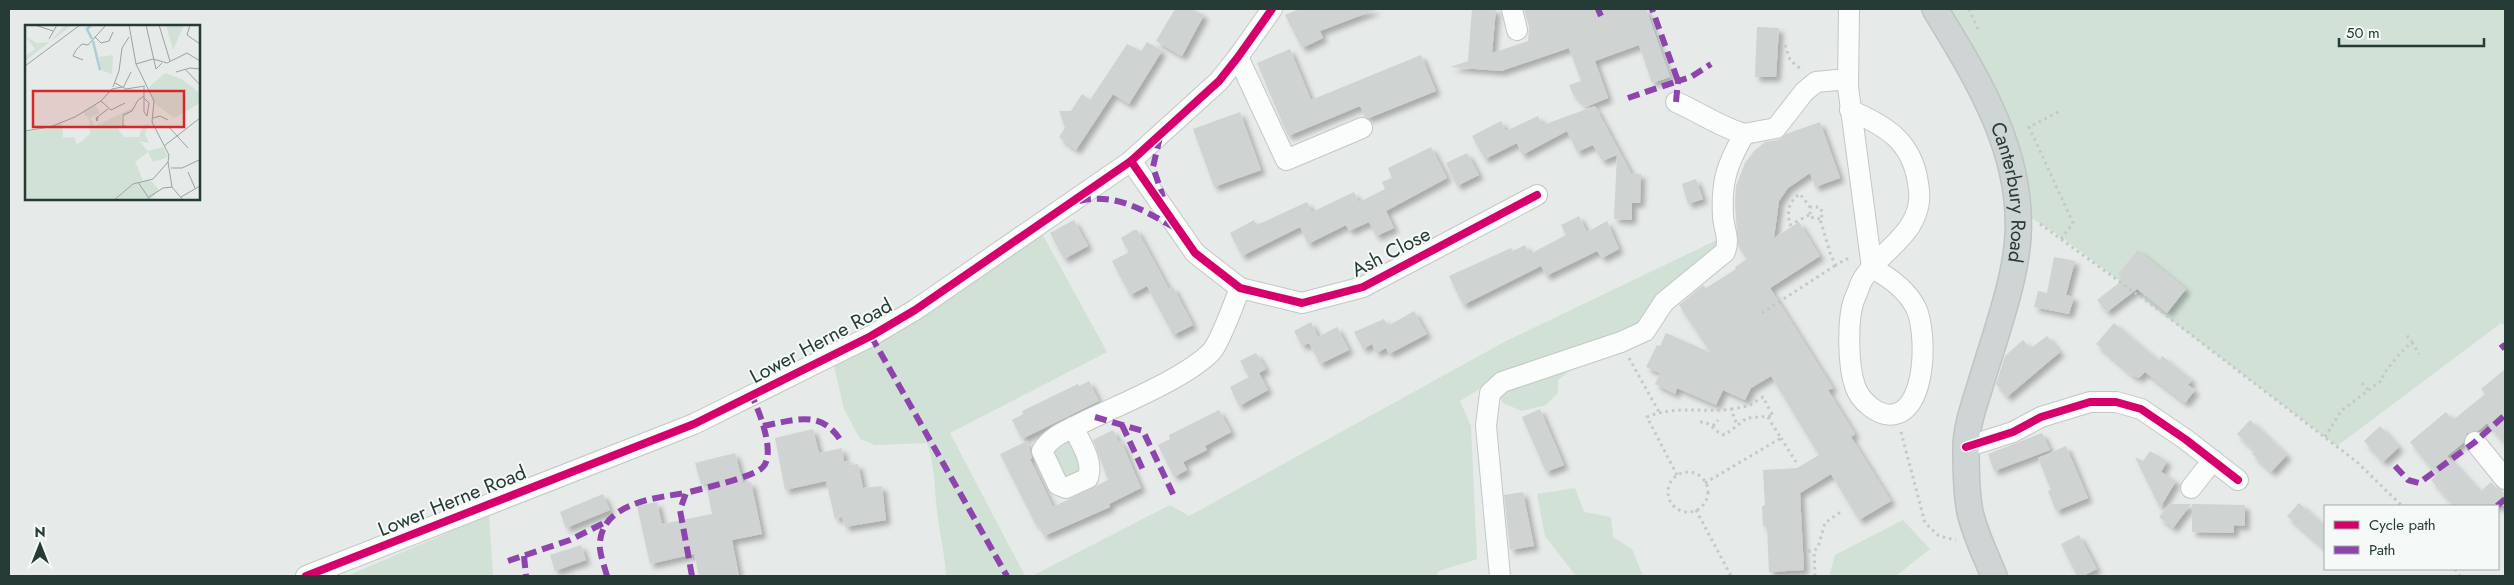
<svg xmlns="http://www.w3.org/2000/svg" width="2514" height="585" font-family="Jost,sans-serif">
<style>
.green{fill:#d1e1d6}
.building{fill:#cfd3d1;filter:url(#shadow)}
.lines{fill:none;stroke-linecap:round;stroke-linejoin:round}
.minor-casing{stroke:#c3c7c5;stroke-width:22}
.major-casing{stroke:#bec5c3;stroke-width:28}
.path{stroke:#c2cac6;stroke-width:3;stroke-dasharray:2.5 4;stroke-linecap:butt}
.minor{stroke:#fbfcfc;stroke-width:20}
.major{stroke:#cfd5d4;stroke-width:25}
.quiet{stroke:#8e44ad;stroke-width:6;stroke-dasharray:12 6;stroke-linecap:butt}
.cycleway-casing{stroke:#f5f9f7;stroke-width:11}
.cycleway{stroke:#d6006c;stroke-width:8}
.labels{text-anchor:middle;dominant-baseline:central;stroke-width:4;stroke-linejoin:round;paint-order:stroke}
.street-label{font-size:20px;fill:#263b36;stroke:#f5f9f7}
.inset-river{fill:none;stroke:#accdd3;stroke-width:2.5}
.inset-road{fill:none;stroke:#99a4a1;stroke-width:1}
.view{fill:#d62828;fill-opacity:0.15;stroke:#d62828;stroke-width:2.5}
.inset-edge{fill:none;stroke:#263b36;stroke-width:2.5}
</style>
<defs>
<filter id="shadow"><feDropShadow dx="4.5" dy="4.5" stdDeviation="2.5" flood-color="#0004"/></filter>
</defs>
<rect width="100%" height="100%" fill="#e6eae8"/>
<g class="green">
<polygon points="1935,9 2505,9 2505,326 2501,323 2337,446 2067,241 2030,217"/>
<path d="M1033,217L1107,352L950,433L1025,576H946C945,556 941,539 938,519C934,493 936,468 927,443L875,445L860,439L844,409L833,362Z"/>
<polygon points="1724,239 1725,252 1679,280 1657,324 1576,366 1558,380 1558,393 1546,405 1522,411 1503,403 1491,382 1460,401 1471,426 1477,559 1439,571 1436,576 1032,576 1170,505 1189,516 1506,341 1717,240"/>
<polygon points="1073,427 1089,461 1066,488 1048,440"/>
<polygon points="1575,488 1584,512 1611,517 1613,537 1632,549 1643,576 1576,576 1545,536 1537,494"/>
<polygon points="489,515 493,576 347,576"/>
<polygon points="1903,520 1930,549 1896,576 1829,576 1835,555"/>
</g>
<g class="building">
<polygon points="1175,9 1192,9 1204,15 1182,56 1156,41"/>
<polygon points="1299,9 1375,9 1375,10 1320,31 1323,38 1302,48 1285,15"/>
<polygon points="1472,9 1496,9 1492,53 1528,41 1529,27 1524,9 1646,9 1670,77 1652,83 1639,45 1595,61 1608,98 1586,107 1573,94 1569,85 1581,81 1569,48 1501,71 1450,67 1468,61"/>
<polygon points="1757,27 1779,28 1776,77 1755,77"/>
<polygon points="1147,42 1162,51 1129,104 1113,94 1076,150 1059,137 1065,128 1059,111 1071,111 1082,94 1090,100 1127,44 1141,51"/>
<polygon points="1290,49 1311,100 1421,55 1436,91 1369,118 1365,117 1360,106 1288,136 1257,63"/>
<polygon points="1595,106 1631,173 1641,174 1640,203 1632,203 1632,220 1614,219 1617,155 1602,161 1593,145 1577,152 1567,131 1522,155 1517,143 1485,159 1472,136 1501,121 1506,131 1538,116 1543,125"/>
<polygon points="1240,112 1261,170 1214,187 1193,129"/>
<polygon points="1820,122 1840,178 1815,187 1810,173 1788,188 1779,201 1774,238 1799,222 1820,256 1770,288 1833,388 1828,390 1855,434 1851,437 1891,501 1859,520 1831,474 1800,493 1804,570 1769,572 1767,526 1763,526 1762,506 1765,505 1763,470 1797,468 1819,455 1771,376 1751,388 1745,400 1723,390 1716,405 1677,388 1675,394 1655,384 1660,373 1646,367 1657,345 1660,346 1666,333 1711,353 1679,305 1703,285 1706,288 1736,269 1735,267 1747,259 1738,246 1735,204 1736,186 1745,163 1754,151 1765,142 1778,140 1786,134"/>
<polygon points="1431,147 1447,178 1386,211 1394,228 1376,236 1369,222 1349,231 1346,225 1308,244 1300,227 1242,256 1230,233 1254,220 1257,225 1307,202 1312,212 1354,192 1359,202 1385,189 1382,182 1392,178 1388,168"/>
<polygon points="1467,153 1479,175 1457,186 1446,163"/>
<polygon points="1696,179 1703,199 1688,204 1682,184"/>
<polygon points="1579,216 1587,232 1607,221 1619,249 1602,258 1597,251 1546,276 1541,266 1463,305 1449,276 1511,248 1513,251 1525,245 1530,254 1566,235 1561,225"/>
<polygon points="1074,220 1088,246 1064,259 1050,233"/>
<polygon points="1134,230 1137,230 1169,289 1173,287 1193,325 1173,335 1147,286 1130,295 1112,261 1129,252 1121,238"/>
<polygon points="2138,250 2186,289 2167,313 2137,289 2107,312 2097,300 2124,279 2118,274"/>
<polygon points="2054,257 2075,261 2066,295 2074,297 2069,314 2034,307 2038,291 2047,293"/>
<polygon points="1414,311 1427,334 1389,354 1386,348 1376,353 1372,344 1363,349 1354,332 1384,319 1388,326"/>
<polygon points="1311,322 1318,337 1337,327 1349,350 1320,364 1309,343 1302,346 1294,331"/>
<polygon points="2114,323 2159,361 2162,356 2192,380 2188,385 2195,390 2185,403 2145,372 2139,378 2133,376 2096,344"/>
<polygon points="2047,336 2060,352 2007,397 1996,384 2005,356 2023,340 2030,349"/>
<polygon points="1256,353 1266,369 1259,373 1268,390 1239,406 1230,387 1249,377 1240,361"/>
<polygon points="2505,369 2505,444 2487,423 2478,431 2467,433 2463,443 2447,456 2480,492 2491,482 2505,498 2505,506 2454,506 2431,480 2437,475 2410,442 2446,412 2453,420 2485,394 2481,389"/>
<polygon points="1089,381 1099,401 1022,439 1012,420 1023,414 1022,411 1078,384 1079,386"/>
<polygon points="1540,409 1564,465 1546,472 1522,417"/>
<polygon points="1219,410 1231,432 1205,446 1207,450 1183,462 1187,470 1174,477 1158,445 1170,439 1169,435"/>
<polygon points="2250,420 2287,455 2271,472 2252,454 2255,451 2237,434"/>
<polygon points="2380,426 2399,447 2383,462 2364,441"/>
<polygon points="813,429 819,453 842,448 844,461 849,461 850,465 858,464 863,488 882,486 886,520 845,527 842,517 835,519 826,481 785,490 775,438"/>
<polygon points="1113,430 1119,442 1121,441 1141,488 1109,504 1110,507 1044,536 1038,524 1036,525 1000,454 1027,441 1032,458 1030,459 1053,507 1108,480 1093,440"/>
<polygon points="2042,433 2050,450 1994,471 1988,454"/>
<polygon points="2066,446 2088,498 2056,511 2048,491 2051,490 2038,458"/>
<polygon points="2150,451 2167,461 2161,472 2176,481 2160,508 2135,457 2143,461"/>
<polygon points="735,453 743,483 751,482 762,534 732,540 739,576 699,576 694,554 650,564 637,506 657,502 662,524 712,514 706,483 701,484 695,463"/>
<polygon points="1523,492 1534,546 1510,550 1504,495"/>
<polygon points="603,494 610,510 566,528 560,512"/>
<polygon points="2299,503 2325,526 2325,549 2287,516"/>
<polygon points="2169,504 2191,504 2173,528 2159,517"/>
<polygon points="2192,504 2245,505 2245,526 2234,525 2234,533 2192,532"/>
<polygon points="2079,535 2097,569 2083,576 2077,576 2061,544"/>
<polygon points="581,545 586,560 555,571 550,555"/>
</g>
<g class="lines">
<g class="minor-casing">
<g id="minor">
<polyline points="1512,9 1517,30"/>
<polyline points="1849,9 1848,87 1872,268"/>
<polyline points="1238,57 1286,160 1362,128"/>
<path d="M1676,102C1701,113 1718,126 1744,134"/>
<path d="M1850,110C1886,126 1912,141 1918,183C1921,199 1919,211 1910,226C1897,246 1875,259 1863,279C1859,286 1857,294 1854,300C1847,320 1848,366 1855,386C1860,401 1879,418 1895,414C1927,407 1927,332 1916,308C1907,290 1889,277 1872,268"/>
<polyline points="1131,161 1195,253 1240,288 1302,303 1363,287 1537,195"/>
<path d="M1073,427C1080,442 1094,461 1088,478L1066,488L1058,485L1042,451C1051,436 1066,431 1082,423C1116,406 1187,378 1212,351C1221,340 1234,303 1240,288"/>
<polyline points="2475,442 2505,479"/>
<polyline points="1966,447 2013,432 2041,417 2090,402 2116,402 2141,409 2185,439 2238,480"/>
<polyline points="2191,488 2213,460"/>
<polyline points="306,576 694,424 871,336 915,310 1131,161 1219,81 1238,57 1272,9"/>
<path d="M1500,576L1486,426L1490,393L1502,382L1621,342L1645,331L1664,302L1725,252C1730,238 1724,230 1723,217C1721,180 1727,165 1744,134L1776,128L1804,92L1816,82L1848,79"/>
</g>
</g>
<g class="major-casing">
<g id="major">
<path id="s1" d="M1935,9C1977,78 2023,151 2018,236C2016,280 1993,342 1980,386C1974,405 1966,428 1966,448C1966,468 1966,493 1970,512C1975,534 1986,556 1994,576"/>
</g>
</g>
<g class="path">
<polyline points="1969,9 1978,29"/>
<polyline points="1785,45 1790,60 1802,70"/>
<path d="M1809,215L1790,225C1787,212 1788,201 1800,194L1810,207"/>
<polyline points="1820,219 1810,217 1810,207 1820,207 1823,214 1820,219 1831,256 1836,265 1846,259 1851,259"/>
<polyline points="2040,224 2159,310 2357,462 2402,506"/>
<polyline points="2061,239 2073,223 2029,127 2062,110"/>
<polyline points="1762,313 1836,265"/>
<polyline points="2412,342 2419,354"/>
<polyline points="1629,358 1659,412"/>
<polyline points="2362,383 2368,390"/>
<path d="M1700,422C1713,422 1714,433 1725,435L1747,418L1773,416L1763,397L1748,406L1732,409L1734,419L1738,424"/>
<polyline points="1713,426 1718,420"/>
<polyline points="1901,432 1925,523 1939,536 1956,540"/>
<path d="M2325,437L2341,411L2382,380C2382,372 2405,348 2412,342L2405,333"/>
<polyline points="1781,438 1796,462"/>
<circle cx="1688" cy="492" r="20"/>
<path d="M1677,475L1647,417C1675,405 1703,413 1732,409"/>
<polyline points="1705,483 1781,438 1767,416"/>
<polyline points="1696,510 1731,576"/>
<polyline points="1808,551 1814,551"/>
<polyline points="2455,569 2460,576"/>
<polyline points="1815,576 1814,551 1818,547 1825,523 1842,511"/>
</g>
<use href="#minor" class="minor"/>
<use href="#major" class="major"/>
<g class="quiet">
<polyline points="1598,9 1601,16"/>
<polyline points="1628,98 1678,81 1652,9"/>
<polyline points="1676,102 1678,81 1691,77 1711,64"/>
<polyline points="1160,137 1153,167 1163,197"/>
<path d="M1079,201C1115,192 1145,211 1175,228"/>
<polyline points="871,336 1007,576"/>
<polyline points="2501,344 2505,349"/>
<polyline points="1095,417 1143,431 1174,496"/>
<polyline points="1122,425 1144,472"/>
<path d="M763,426C795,420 821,409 841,441"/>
<polyline points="2395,466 2408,480 2419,483 2475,442 2505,415"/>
<polyline points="2497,506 2505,499"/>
<polyline points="524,556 526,576"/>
<polyline points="508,561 570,540 608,521"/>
<path d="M607,576C605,568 601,558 600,549C597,504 653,498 686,493"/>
<path d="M692,576L680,510L686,493C703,488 752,478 763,467C776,453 759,411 752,396"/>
</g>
<g class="cycleway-casing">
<g id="cycleway">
<polyline points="1131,161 1195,253 1240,288 1302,303 1363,287 1537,195"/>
<polyline points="1966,447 2013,432 2041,417 2090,402 2116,402 2141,409 2185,439 2238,480"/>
<polyline points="306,576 694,424 871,336 915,310 1131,161 1219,81 1238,57 1272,9"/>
</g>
</g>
<use href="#cycleway" class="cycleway"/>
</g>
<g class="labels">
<g class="street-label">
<text stroke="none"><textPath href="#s1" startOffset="201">Canterbury Road</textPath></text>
<text transform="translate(1391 252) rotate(-27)">Ash Close</text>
<text transform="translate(821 341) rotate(-28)">Lower Herne Road</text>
<text transform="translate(452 501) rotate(-22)">Lower Herne Road</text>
</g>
</g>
<g transform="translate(25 25)">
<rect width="175" height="175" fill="#e6eae8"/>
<path d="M40,0H47L0,36V31L10,24L1,12L12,18L25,17ZM141,0H159L148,25ZM88,30L87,49L76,45L74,32ZM140,48L156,54L175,68V78L149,93L130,79L124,62ZM70,79L75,88L65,93L70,101L112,81L101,91L96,90L97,100L93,104L99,112H114L118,100L124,99L120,109L124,118L114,116L123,126L138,122L143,132L128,137L123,127L110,137L118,155L110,157L125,155L134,165L125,175H89L107,158L88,175H0V107L21,104L37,97L38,113L49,112L52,120L65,109L64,94L58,88Z" fill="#d1e1d6"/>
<path class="inset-river" d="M66,0L62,4L67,14M68,16L75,45"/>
<path class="inset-road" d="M10,0L28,6M121,0L131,44L137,38M134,0L145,36M165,0L162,10L175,19M70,12L76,18L84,16L88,7M24,14L32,0M58,35L48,31L51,25L57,19L63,20L81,0M111,39L128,34L142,38L162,28L175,36M0,41L55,0M160,44L175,60M151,47L165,43L175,44M90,58L101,64L120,61M88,62L94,46L97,23L104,12M119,62V87L122,91L124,78L119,73M98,63L106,47M76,76L86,85L100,78M73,92L72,96L71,93L83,84M128,93L135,91L143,95M101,101H98V90L107,86L113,75L119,71M144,102L163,123M0,106L25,102L50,92L76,76L87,64L97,62M139,121L175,93M143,137L147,162L158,175M146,143H157L174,135M163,147L170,163M113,157L125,175M124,172L138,163L147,162M156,172L175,161M89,175L108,159L128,154L143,137L144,130L127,97L129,76L111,39L104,0"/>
<path class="view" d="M8,66H159V102H8Z"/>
<rect width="175" height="175" class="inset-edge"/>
</g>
<rect width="2514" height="585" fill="none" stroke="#263b36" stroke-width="20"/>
<rect x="2324" y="505" width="175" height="65" fill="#f5f9f7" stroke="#a2adaa"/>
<rect x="2334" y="521" width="25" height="8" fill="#d6006c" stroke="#a2adaa"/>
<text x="2369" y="530" font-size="15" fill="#263b36">Cycle path</text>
<rect x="2334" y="546" width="25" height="8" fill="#8e44ad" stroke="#a2adaa"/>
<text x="2369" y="555" font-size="15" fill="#263b36">Path</text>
<g transform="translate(40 545)" stroke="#f5f9f7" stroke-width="4" paint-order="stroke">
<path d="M0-4L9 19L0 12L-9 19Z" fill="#263b36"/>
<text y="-8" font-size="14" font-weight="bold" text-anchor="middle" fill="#263b36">N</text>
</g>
<path d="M2339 38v8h145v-8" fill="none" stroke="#263b36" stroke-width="2.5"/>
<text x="2346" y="38" font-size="15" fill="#263b36" stroke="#f5f9f7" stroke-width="4" paint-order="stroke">50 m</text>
</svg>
